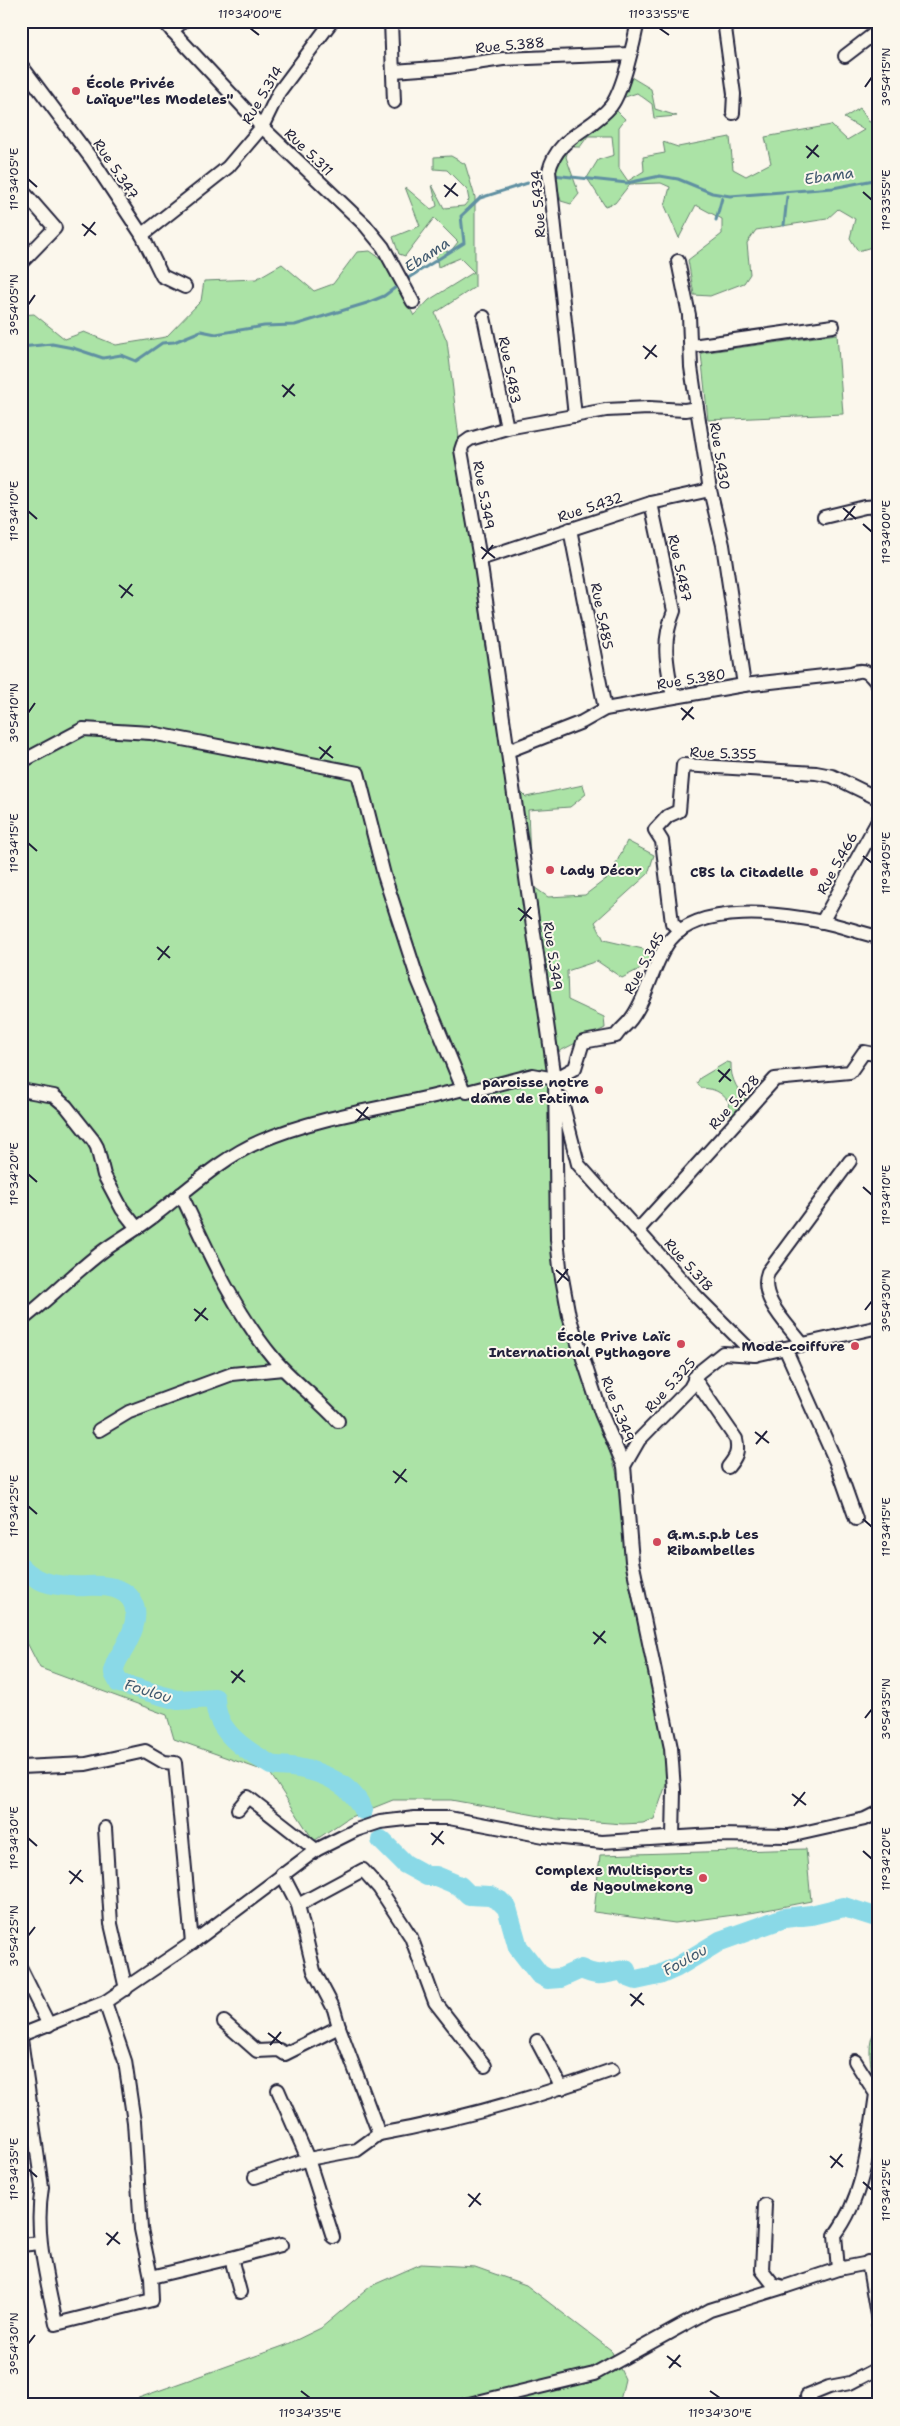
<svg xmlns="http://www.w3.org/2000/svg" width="900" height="2426" font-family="'Shantell Sans',sans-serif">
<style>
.green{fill:#abe3a6;stroke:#668270}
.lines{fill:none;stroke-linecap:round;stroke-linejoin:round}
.stream{stroke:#6090a2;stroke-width:3}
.river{stroke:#8ad9e7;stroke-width:20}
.minor-casing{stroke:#22223b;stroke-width:16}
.minor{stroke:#fbf7ec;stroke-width:12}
.ticks{fill:none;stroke:#22223b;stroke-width:2}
.poi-dot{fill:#d1495b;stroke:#fbf7ec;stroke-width:2}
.labels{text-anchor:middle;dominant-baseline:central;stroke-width:4;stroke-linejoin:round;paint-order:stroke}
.street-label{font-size:14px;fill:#22223b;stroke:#fbf7ec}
.poi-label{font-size:14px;font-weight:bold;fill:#22223b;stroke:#fbf7ec;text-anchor:end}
.water-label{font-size:15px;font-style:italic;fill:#41596f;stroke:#fbf7ec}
.neatline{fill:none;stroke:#22223b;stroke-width:2}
.ticks-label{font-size:12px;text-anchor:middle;fill:#22223b}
</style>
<rect width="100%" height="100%" fill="#fbf7ec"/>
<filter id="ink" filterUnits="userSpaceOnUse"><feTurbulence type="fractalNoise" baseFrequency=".02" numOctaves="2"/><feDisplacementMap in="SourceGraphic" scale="10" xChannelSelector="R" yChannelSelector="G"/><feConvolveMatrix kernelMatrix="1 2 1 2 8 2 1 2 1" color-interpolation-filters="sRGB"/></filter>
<g filter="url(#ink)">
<g class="green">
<polygon points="631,77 651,89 655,109 677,116 654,118 652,104 637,93 622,98 615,109 625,119 619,127 619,168 628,181 644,171 643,157 665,153 663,142 678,147 730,137 733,169 746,176 771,163 765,137 831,125 847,140 864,130 844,118 860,108 869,122 879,120 879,245 858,251 850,238 855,219 838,209 827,219 756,230 747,243 750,274 744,283 710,296 694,295 688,260 722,234 722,219 696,205 679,238 665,206 670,187 661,183 630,184 615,203 605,206 587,178 598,160 614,155 612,136 588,136 580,147 569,147 566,157 579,194 571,204 561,201 554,172 561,140 608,109"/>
<polygon points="451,156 465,164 475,197 475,287 435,313 447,341 484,642 519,790 526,797 583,785 586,794 570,807 528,810 531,885 548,897 585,895 610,876 627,841 654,855 648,874 595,922 604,940 643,949 651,954 649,964 622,978 597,961 567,971 568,1000 604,1017 605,1028 558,1052 551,1060 567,1323 616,1471 668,1770 667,1782 654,1819 643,1823 623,1824 557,1819 451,1800 393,1800 348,1818 314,1841 270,1773 174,1739 167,1715 40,1668 21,1631 21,315 34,314 65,339 84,332 116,345 166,337 201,301 204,281 256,279 282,264 314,291 333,284 357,252 370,251 386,262 414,316 429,300 474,272 460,258 438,267 435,247 450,252 458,242 434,218 405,256 399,254 393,237 420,226 405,187 431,209 437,206 432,185 444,208 464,206 469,200 467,190 447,170 434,169 434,157"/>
<polygon points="837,334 843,414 708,420 701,353"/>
<path d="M727,1062L731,1063C730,1080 739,1092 750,1104L733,1116L727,1113L729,1102C720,1091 715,1089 701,1088L697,1083L700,1078Z"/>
<polygon points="806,1849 811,1901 756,1912 675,1923 594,1912 600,1855"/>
<path d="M879,2026V2085L873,2084C872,2067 864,2039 879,2026Z"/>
<polygon points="421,2264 475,2267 526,2285 611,2350 625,2379 619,2405 119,2405 286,2345 321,2328 371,2286"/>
</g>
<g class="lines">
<g class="stream">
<polyline points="553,175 627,183 660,176 678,179 712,193 730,196 833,188 879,179"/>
<polyline points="716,220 722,198"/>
<polyline points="784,225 787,197"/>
<polyline points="405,280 464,243 461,216 480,198 547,177"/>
<polyline points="21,347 52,344 73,348 103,358 121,355 136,361 162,343 174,342 201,331 216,334 264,326 295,325 367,303 384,296 400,284"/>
</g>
<g class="river">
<path d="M21,1567C40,1586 62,1587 88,1586C132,1584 147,1605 126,1645C122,1654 113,1662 114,1673C115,1676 118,1680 119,1683L177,1700L215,1698C215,1726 235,1743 258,1757C262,1759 267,1763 271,1765C280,1767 289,1766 298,1768C323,1772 352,1785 363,1810"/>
<path d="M381,1840L405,1864L427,1876H436L460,1886L469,1895L490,1896L500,1901L507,1908L518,1947L539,1974L548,1979L561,1978L581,1969C602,1979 605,1972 626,1970L628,1977L636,1980L659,1975L677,1967L720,1941L784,1918L811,1915L844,1907L879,1918"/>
</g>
<g class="minor-casing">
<g id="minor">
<polyline points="163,21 262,127 365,225 383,247 413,302"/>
<polyline points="391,21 394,102"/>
<polyline points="724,21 734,94 733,113"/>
<polyline points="172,31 183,21"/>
<polyline points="845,56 879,30"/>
<polyline points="21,65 93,161 142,235 162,276 185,287"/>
<polyline points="394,71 448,67 503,59 630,54"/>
<polyline points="21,189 55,228 21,263"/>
<polyline points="142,235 228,167 262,127 279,92 332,21"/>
<polyline points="678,261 689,315 691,367 697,408"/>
<polyline points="484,317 507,428"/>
<polyline points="692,346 833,326"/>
<path d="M575,416L549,171C557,136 591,131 611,106C623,90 634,42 638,21"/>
<path d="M651,503L674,611C661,643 667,664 673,697"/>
<polyline points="824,517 865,507 879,506"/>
<polyline points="570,529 605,709"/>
<polyline points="480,559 651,503 710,490"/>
<path d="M508,751L582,722L605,709L744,685L851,673C866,667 870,674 879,686"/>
<polyline points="21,762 83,729 151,733 358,773 384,875 418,980 463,1089"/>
<polyline points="822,922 879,819"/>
<polyline points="680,931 672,923 662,841 655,830 668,816 679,811 683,765 816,773 832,776 879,799"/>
<path d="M555,1079L575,1068L583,1042L616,1036C620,1029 626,1026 631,1019C648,997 653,962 670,940C700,903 782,913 823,922C842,926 860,933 879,937"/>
<polyline points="21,1090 54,1096 66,1106 93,1140 97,1147 104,1175 122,1209 137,1228"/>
<polyline points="561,1098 578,1164 697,1297 755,1355"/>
<path d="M181,1194C208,1252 234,1311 275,1360C294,1382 318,1399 338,1421"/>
<polyline points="638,1230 775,1079 850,1072 864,1052 879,1055"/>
<path d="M22,1320C50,1298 75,1272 103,1251C121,1238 141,1227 159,1212C191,1187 223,1157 261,1141C323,1114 397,1107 463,1089L467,1092L533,1075L555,1079"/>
<path d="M803,1345C788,1325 758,1298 768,1272L850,1161"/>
<polyline points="785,1348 836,1462 856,1519"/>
<path d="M694,1378L736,1439C739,1452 736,1457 728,1467"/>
<polyline points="99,1430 129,1412 232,1374 283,1369"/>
<polyline points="624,1466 639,1440 690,1388 698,1373 723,1353 755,1355 879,1327"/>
<polyline points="21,1767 86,1764 145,1751 164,1762 175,1763 192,1943"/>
<polyline points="238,1809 248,1797 316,1850"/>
<polyline points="105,1828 111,1924 126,1989"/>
<polyline points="673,1837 674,1790 671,1748 632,1561 624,1466 601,1413 569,1316 560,1267 557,1239 555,1079 480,559 461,450 463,444 470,439 507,428 606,410 649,408 685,410 697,408 710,490 723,545 744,685"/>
<polyline points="298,1905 363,1870 379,1888 411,1937 435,2002 485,2066"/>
<polyline points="21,1969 49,2025"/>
<polyline points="224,2022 257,2051 279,2050 285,2054 339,2027 334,2009 314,1971 298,1905 282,1874"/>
<path d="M339,2027L379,2134C458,2120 537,2097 612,2070"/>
<polyline points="21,2035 105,2002 192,1943 316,1850 356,1830 380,1822 415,1818 449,1818 544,1836 602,1842 714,1835 789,1836 865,1819 879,1812"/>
<path d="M21,2039L42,2187C34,2234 47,2279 56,2324L152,2300L151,2277L141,2229L134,2122L125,2061L105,2002"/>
<polyline points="537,2041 562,2088"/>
<polyline points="278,2090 308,2159 333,2237"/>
<polyline points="255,2177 308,2159 357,2150 379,2134"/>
<polyline points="765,2205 762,2270 773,2284 784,2287 838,2269 879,2261"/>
<polyline points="21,2245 40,2243"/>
<polyline points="231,2258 281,2245"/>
<polyline points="868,2262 879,2327"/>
<path d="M838,2269L835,2235C865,2195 869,2142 876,2094L855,2061"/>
<polyline points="151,2277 231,2258 240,2292"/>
<polyline points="807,2396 829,2387 850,2383 879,2368"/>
<polyline points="465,2405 594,2374 710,2310 784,2287"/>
</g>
</g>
<use href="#minor" class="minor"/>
</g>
</g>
<path class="ticks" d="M250,28L259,35M659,28L669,35M865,87L872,77M806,146L819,157M807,158L818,145M28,179L37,187M444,185L458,196M863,192L872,200M445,197L456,183M82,224L96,235M84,236L95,222M28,305L35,295M643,346L657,357M645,359L656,345M282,385L295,396M283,397L294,384M843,508L856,519M28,511L37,519M844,520L855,506M863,524L872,532M481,547L495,558M482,559L493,545M119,585L133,596M121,598L132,584M681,708L694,719M28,713L35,703M682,720L693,707M319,747L333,758M320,759L331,746M28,843L37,851M863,856L872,863M518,908L532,919M520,921L531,907M157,947L170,958M158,960L169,946M718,1070L731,1081M719,1082L730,1069M356,1109L370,1120M357,1121L368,1107M28,1174L37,1182M863,1187L872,1195M556,1270L569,1281M557,1283L568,1269M194,1309L208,1320M865,1310L872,1301M195,1321L206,1308M755,1432L769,1443M756,1444L767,1431M393,1471L407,1482M395,1483L406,1469M28,1506L37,1514M863,1519L872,1527M593,1632L606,1643M594,1644L605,1631M231,1671L245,1682M232,1683L243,1670M865,1718L872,1709M792,1794L806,1805M794,1806L805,1792M431,1833L444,1844M28,1838L37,1846M432,1845L443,1831M863,1851L872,1859M69,1871L83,1882M70,1884L81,1870M28,1936L35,1927M630,1994L644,2005M631,2006L642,1993M268,2033L282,2044M270,2045L281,2032M830,2156L843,2167M831,2168L842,2154M28,2169L37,2177M863,2182L872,2190M468,2194L481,2205M469,2207L480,2193M106,2233L120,2244M107,2245L118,2232M28,2344L35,2335M667,2356L681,2367M669,2368L680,2355M301,2391L310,2398M710,2391L720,2398"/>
<g class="poi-dot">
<circle cx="76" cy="91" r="5"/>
<circle cx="550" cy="870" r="5"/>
<circle cx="814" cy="872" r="5"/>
<circle cx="599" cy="1090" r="5"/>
<circle cx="681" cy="1344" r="5"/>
<circle cx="855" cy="1346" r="5"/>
<circle cx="657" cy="1542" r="5"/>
<circle cx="703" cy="1878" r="5"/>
</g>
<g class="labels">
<g class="street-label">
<text transform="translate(510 45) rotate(-5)">Rue 5.388</text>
<text transform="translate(262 95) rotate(-59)">Rue 5.314</text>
<text transform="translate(309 152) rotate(44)">Rue 5.311</text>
<text transform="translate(116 169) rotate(56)">Rue 5.347</text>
<text transform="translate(538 204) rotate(-94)">Rue 5.434</text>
<text transform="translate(510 370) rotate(79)">Rue 5.483</text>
<text transform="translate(720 456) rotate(81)">Rue 5.430</text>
<text transform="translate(484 495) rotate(80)">Rue 5.349</text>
<text transform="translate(590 507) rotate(-18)">Rue 5.432</text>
<text transform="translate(680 568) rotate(78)">Rue 5.487</text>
<text transform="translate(602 616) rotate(79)">Rue 5.485</text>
<text transform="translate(691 679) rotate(-9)">Rue 5.380</text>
<text transform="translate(723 753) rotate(2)">Rue 5.355</text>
<text transform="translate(837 863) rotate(-61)">Rue 5.466</text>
<text transform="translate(553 956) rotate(82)">Rue 5.349</text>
<text transform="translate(644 963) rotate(-61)">Rue 5.345</text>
<text transform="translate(734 1102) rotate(-48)">Rue 5.428</text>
<text transform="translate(689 1265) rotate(48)">Rue 5.318</text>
<text transform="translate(670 1385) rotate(-48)">Rue 5.325</text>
<text transform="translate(618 1409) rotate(69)">Rue 5.349</text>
</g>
<g class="poi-label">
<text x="86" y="83" text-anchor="start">École Privée<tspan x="86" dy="16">Laïque"les Modeles"</tspan></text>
<text x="560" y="870" text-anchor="start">Lady Décor</text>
<text x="804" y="872">CBS la Citadelle</text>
<text x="589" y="1082">paroisse notre<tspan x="589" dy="16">dame de Fatima</tspan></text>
<text x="671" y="1336">École Prive Laïc<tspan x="671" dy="16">International Pythagore</tspan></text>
<text x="845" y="1346">Mode-coiffure</text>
<text x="667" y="1534" text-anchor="start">G.m.s.p.b Les<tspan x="667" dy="16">Ribambelles</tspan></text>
<text x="693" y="1870">Complexe Multisports<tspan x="693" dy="16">de Ngoulmekong</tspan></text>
</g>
<g class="water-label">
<text transform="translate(829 176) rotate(-8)">Ebama</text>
<text transform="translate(427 255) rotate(-33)">Ebama</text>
<text transform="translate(148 1691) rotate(17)">Foulou</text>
<text transform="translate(685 1960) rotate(-29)">Foulou</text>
</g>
</g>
<rect width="900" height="2426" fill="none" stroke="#fbf7ec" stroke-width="55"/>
<rect x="28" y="28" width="844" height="2370" class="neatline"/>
<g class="ticks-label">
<text x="250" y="18">11°34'00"E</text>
<text x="659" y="18">11°33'55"E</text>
<text transform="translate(886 77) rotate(-90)" y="4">3°54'15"N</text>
<text transform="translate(14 179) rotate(-90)" y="4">11°34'05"E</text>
<text transform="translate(886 200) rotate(-90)" y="4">11°33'55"E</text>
<text transform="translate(14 305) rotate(-90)" y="4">3°54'05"N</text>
<text transform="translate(14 511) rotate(-90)" y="4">11°34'10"E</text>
<text transform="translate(886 532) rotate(-90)" y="4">11°34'00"E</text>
<text transform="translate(14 713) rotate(-90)" y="4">3°54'10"N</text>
<text transform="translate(14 843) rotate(-90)" y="4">11°34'15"E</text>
<text transform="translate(886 863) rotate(-90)" y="4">11°34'05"E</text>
<text transform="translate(14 1174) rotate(-90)" y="4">11°34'20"E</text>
<text transform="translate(886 1195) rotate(-90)" y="4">11°34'10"E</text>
<text transform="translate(886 1301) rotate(-90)" y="4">3°54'30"N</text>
<text transform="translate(14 1506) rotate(-90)" y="4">11°34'25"E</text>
<text transform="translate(886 1527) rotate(-90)" y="4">11°34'15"E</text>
<text transform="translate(886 1709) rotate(-90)" y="4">3°54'35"N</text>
<text transform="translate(14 1838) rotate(-90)" y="4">11°34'30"E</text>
<text transform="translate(886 1859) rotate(-90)" y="4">11°34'20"E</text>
<text transform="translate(14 1936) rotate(-90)" y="4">3°54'25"N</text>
<text transform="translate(14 2169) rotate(-90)" y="4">11°34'35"E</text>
<text transform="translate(886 2190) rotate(-90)" y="4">11°34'25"E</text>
<text transform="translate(14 2344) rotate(-90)" y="4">3°54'30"N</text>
<text x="310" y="2417">11°34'35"E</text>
<text x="720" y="2417">11°34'30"E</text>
</g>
</svg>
